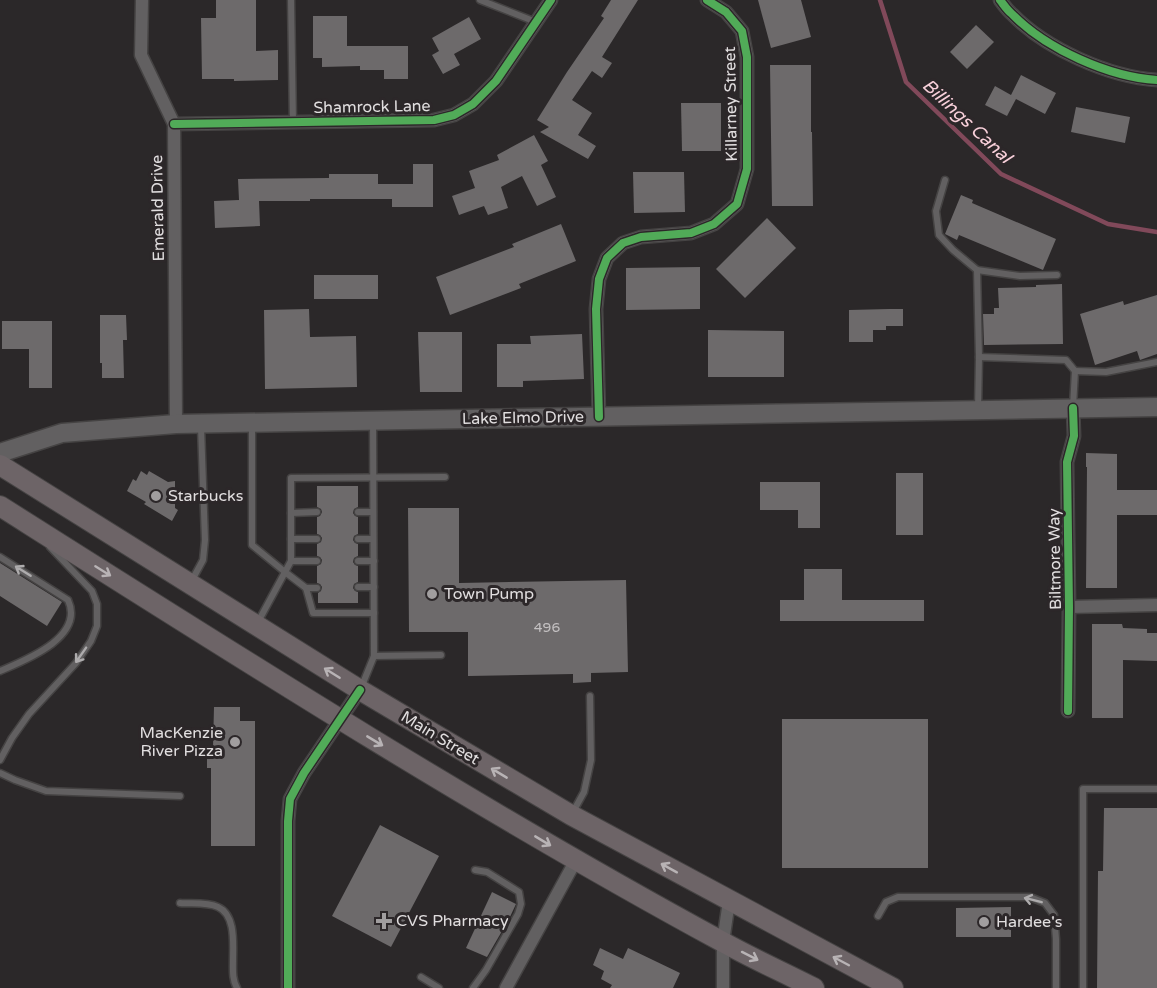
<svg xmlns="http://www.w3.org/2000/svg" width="1157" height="988" font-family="'Varela Round',sans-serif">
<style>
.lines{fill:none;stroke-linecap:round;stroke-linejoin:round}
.stream{stroke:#81495a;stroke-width:4.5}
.building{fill:#6d6a6b}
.lane-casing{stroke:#454343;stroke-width:9}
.street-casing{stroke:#454343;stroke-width:15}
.secondary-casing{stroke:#454343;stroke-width:21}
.primary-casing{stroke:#454343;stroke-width:22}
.lane{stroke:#626061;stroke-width:6}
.street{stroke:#626061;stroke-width:12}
.secondary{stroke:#626061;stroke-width:18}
.primary{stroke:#6d6467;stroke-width:20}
.cycleway-casing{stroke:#2c2729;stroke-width:11}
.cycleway{stroke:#51ab58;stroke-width:8}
.oneway{stroke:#aeacad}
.oneway2{stroke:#b8b3b5}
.poi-dot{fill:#a19e9f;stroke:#2c2729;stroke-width:2}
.labels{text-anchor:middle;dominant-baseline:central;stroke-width:6;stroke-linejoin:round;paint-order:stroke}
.number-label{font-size:14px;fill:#c4c1c2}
.street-label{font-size:16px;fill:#e1dedf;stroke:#2c2729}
.poi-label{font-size:16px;fill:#e1dedf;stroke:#2c2729;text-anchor:start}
.water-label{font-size:18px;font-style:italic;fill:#f8d0da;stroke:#2c2729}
</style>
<rect width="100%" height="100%" fill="#2b2829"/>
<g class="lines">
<polyline class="stream" points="880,0 906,82 1001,174 1108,224 1157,232"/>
</g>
<g class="building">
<polygon points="216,0 256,0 256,51 278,50 278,80 234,81 234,79 202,79 201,18 216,18"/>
<polygon points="611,0 638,0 602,57 612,63 602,78 592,71 572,100 592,113 578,135 596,146 588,159 540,132 549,127 537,120 567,72 604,18 601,16"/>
<polygon points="758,0 801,0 811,37 771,48"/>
<polygon points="313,16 347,16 347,46 408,46 408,79 384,79 384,70 360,70 360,66 322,67 322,58 313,58"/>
<polygon points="469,17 481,39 454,54 460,65 443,74 432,55 439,51 432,38"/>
<polygon points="976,25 994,42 967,69 950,52"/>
<polygon points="770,65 811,65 811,132 812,132 813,206 772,206"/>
<polygon points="1021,75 1056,93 1045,114 1016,99 1007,116 985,105 995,86 1011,95"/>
<polygon points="681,103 721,103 721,151 682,151"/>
<polygon points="1076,107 1130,117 1125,143 1071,132"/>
<polygon points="534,135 548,161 541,165 556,197 537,206 522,176 501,187 508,208 488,215 484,206 459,215 452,196 475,188 469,171 499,160 497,155"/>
<polygon points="413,164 433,164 433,207 392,207 392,199 310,199 310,201 259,201 260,226 215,228 214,201 239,200 238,179 329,178 329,174 378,174 378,184 413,184"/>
<polygon points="633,172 684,172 685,212 634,213"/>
<polygon points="961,195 973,200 972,203 1056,239 1043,270 959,235 957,240 945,234"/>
<polygon points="767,218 796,248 745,298 716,269"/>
<polygon points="561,224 576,261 519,284 521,288 450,315 436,277 514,247 512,244"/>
<polygon points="700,267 700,309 626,310 626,268"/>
<rect x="314" y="275" width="64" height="24"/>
<polygon points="1062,284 1063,344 984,345 983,314 994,314 994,308 999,308 998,288 1036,287 1036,285"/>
<polygon points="1157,295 1157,354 1140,360 1137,351 1095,365 1080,314 1123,301 1124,305"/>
<polygon points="309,309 310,337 356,336 357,387 265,389 264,310"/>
<polygon points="889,309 903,309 903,326 886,326 886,330 873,330 873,342 849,342 849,310"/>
<polygon points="100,315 126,315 127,340 123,340 124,378 102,378 102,363 100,363"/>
<polygon points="2,321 52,321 52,388 29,388 29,349 2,349"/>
<polygon points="708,330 784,331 784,377 708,377"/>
<polygon points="418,332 462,332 462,392 420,392"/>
<polygon points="582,334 584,379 523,381 523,387 497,387 497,344 531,344 530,336"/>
<polygon points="1086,453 1117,454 1117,490 1157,490 1157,515 1117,515 1117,588 1086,588 1087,467 1086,467"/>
<polygon points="141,471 147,475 149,471 168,482 175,481 175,508 178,510 172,521 144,504 146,502 127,491 133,479 136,481"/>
<rect x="896" y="473" width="27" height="62"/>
<polygon points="760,482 820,482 820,528 798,528 798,510 760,510"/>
<polygon points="317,486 358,486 358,507 354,509 353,513 355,516 358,517 358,534 354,536 353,540 355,543 358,544 358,556 354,558 353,562 355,565 358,566 358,582 354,584 353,588 355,591 358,592 358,603 318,603 318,593 321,591 322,587 320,584 317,583 317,566 321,564 322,560 320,557 317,556 317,544 321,542 322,538 320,535 317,534 317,517 320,516 322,512 321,509 317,507"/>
<polygon points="408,508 459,508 459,583 626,580 628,672 591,673 591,682 573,683 573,674 468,676 468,632 409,632"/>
<polygon points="0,563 62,602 47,626 0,596"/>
<polygon points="804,569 842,569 842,600 924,600 924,621 780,621 780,600 804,600"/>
<polygon points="1092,624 1122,624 1123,628 1147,629 1147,633 1157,633 1157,661 1123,660 1123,718 1092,718"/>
<polygon points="214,707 240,707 240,721 255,721 255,846 211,846 211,768 207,768 207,747 213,747"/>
<rect x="782" y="719" width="146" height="149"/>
<polygon points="1104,808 1157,808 1157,988 1097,988 1098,871 1103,871"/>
<polygon points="380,825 439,856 391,947 332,916"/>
<polygon points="492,892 516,904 509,919 487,957 466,948"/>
<polygon points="1011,907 1011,937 956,937 956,908"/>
<polygon points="600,948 623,959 628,948 680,973 673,988 610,988 612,985 601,979 604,971 593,965"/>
</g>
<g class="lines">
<g class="lane-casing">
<g id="lane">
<polyline points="291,0 293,122"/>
<polyline points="480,0 536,22"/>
<polyline points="945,180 936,211 939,235 953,250 977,270 1020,276 1057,275"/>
<polyline points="977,270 979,357 978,409"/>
<polyline points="979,357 1066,360 1075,371 1073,407"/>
<polyline points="1075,371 1106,372 1157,362"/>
<polyline points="252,426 252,545 285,572 306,588 313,613 374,613"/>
<polyline points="358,512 373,512"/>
<polyline points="291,513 317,512"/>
<polyline points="291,539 317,539"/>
<polyline points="358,539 373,539"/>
<path d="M0,557L68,600C85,637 26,660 0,671"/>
<polyline points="291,561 317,561"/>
<polyline points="358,561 374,561"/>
<polyline points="191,582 203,560 205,540 201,427"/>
<polyline points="358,587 374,587"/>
<polyline points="306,588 317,588"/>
<polyline points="258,622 291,561 291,478 445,477"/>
<polyline points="374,656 441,655"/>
<polyline points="361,688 374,656 373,421"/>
<polyline points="0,760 12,738 29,714 76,663 91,641 97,626 97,604 92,591 50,547"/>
<polyline points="0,773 15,780 46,791 180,796"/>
<polyline points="573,812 584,792 591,760 590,696"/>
<path d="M180,903C192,904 207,902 218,907C236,915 233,944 233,960C233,970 232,979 237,988"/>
<polyline points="878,916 886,902 898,897 1030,897 1045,903 1054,915 1056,939 1056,988"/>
<polyline points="421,977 439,988"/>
<polyline points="473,988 486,970 518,914 521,904 519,892 487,872 475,870"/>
<polyline points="1083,988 1083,789 1157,789"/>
</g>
</g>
<g class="street-casing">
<g id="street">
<polyline points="142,0 141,55 174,124 176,424"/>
<path d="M1000,0C1004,5 1007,10 1012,14C1046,49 1109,77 1157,80"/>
<polyline points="174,124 434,120 454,115 473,104 496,81 551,0"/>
<polyline points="599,417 596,309 599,279 607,258 623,243 641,237 691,233 714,224 737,204 747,169 747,57 742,31 726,12 707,0"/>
<polyline points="1069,607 1157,605"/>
<polyline points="1068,711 1069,607 1067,462 1074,436 1073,408"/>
<polyline points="288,988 288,821 290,799 304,773 360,690"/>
<polyline points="506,988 576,860"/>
<polyline points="723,988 723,942 729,901"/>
</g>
</g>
<g class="secondary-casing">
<polyline id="secondary" points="0,453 62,433 176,424 1157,407"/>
</g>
<g class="primary-casing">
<g id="primary">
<polyline points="0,465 360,690 571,815 893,988"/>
<path d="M0,506C237,656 474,807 721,941C751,958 783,972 814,988"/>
</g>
</g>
<use href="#lane" class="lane"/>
<use href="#street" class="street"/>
<use href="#secondary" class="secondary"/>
<use href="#primary" class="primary"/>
<g class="cycleway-casing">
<g id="cycleway">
<path d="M1000,0C1004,5 1007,10 1012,14C1046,49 1109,77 1157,80"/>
<polyline points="174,124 434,120 454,115 473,104 496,81 551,0"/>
<polyline points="599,417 596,309 599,279 607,258 623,243 641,237 691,233 714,224 737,204 747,169 747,57 742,31 726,12 707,0"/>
<polyline points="1068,711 1069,607 1067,462 1074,436 1073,408"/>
<polyline points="288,988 288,821 290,799 304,773 360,690"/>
</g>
</g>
<use href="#cycleway" class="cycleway"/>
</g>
<defs><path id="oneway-shaft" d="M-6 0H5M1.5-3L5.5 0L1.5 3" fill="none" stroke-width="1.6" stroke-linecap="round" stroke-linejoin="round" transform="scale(1.5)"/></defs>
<g class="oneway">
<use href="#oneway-shaft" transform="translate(23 571) rotate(-148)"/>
<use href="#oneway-shaft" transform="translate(81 655) rotate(125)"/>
<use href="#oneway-shaft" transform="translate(1033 900) rotate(-166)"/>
</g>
<g class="oneway2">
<use href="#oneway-shaft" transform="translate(103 571) rotate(32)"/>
<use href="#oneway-shaft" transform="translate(332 673) rotate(-148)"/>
<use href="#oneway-shaft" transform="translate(375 741) rotate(31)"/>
<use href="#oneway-shaft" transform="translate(499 773) rotate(-149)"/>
<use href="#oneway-shaft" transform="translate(543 841) rotate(31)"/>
<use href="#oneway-shaft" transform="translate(669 868) rotate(-151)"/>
<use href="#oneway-shaft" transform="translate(750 956) rotate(27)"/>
<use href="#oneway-shaft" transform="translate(841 961) rotate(-152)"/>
</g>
<g class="poi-dot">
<circle cx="156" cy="496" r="6"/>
<circle cx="432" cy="594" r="6"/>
<circle cx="235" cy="742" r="6"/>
<path d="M381 912h6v6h6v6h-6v6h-6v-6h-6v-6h6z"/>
<circle cx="984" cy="922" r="6"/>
</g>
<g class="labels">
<g class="number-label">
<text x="547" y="627">496</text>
</g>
<g class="street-label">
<text transform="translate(731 104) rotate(-91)">Killarney Street</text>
<text transform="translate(372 107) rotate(-1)">Shamrock Lane</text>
<text transform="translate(158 208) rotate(-91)">Emerald Drive</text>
<text transform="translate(523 418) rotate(-1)">Lake Elmo Drive</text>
<text transform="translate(1055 559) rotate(-91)">Biltmore Way</text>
<text transform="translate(440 738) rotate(31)">Main Street</text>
</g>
<g class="poi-label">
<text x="168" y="496">Starbucks</text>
<text x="444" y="594">Town Pump</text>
<text x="223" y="733" text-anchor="end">MacKenzie<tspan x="223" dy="18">River Pizza</tspan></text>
<text x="396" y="921">CVS Pharmacy</text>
<text x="996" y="922">Hardee's</text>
</g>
<g class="water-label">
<text transform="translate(967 121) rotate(43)">Billings Canal</text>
</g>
</g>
</svg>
